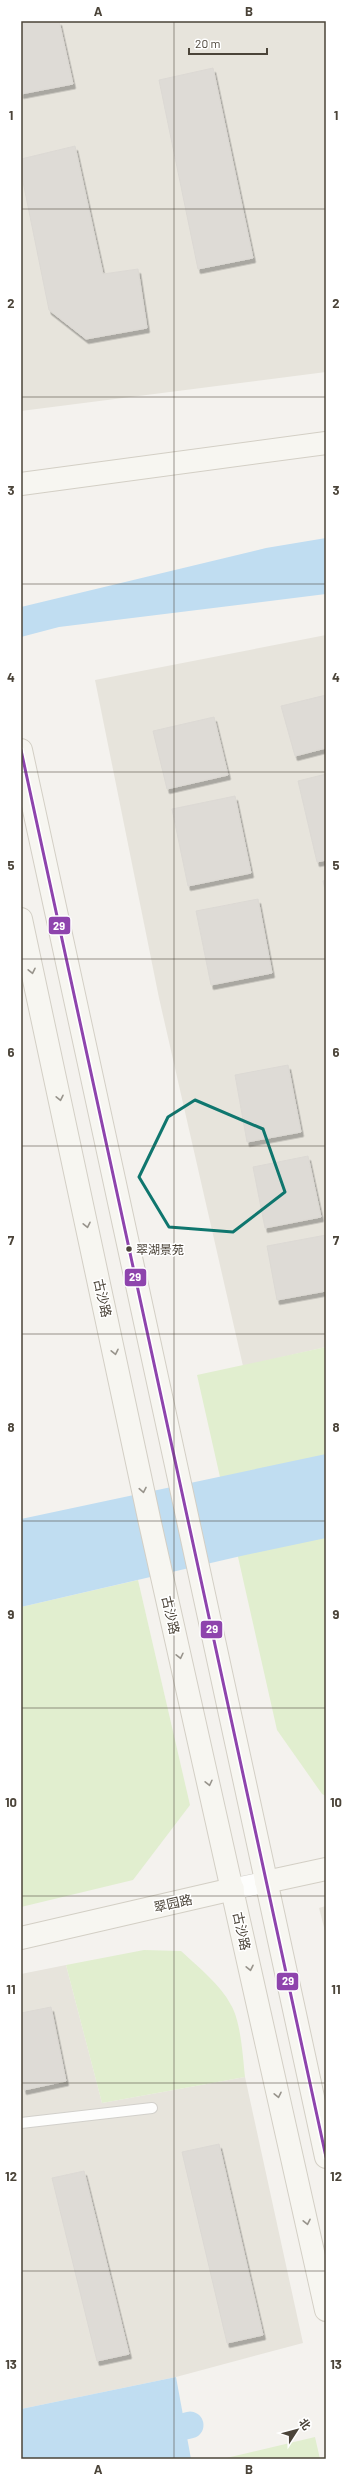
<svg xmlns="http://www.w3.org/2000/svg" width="347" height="2480" font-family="Barlow,'Noto Sans SC',sans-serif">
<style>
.residential{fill:#e7e4dc}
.green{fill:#e1eecf}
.water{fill:#c0ddf1}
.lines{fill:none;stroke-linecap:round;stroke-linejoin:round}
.canal{stroke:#c0ddf1;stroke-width:27}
.building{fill:#dedbd6;stroke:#dcd9d4;filter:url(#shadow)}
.lane-casing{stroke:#d2d0cb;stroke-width:12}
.street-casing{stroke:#d2d0cb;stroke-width:22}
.secondary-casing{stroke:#d3cfc5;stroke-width:24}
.lane{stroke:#fdfdfc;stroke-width:10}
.street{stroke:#fdfdfc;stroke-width:21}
.secondary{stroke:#f7f6f1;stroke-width:22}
.bus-1-casing{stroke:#fff;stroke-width:6}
.bus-1{stroke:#8e44ad;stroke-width:3}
.oneway{stroke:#98948c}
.marked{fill:none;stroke:#0f766e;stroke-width:3;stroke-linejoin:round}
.grid{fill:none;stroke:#4b4439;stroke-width:1;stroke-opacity:0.55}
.bus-dot{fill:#4b4439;stroke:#fff;stroke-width:1.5}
.labels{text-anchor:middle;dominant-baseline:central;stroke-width:3;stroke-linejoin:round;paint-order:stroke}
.bus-label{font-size:12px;fill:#4b4439;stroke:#fff;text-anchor:start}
.street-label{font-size:13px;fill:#4b4439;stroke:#fff}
.line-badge{stroke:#fff;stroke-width:1.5}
.badge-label{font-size:11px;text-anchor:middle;font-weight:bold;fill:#fff}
.neatline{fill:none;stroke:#4b4439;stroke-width:1.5}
.grid-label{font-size:13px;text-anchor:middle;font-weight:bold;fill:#4b4439}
</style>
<defs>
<filter id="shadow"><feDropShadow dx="2.5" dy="4.5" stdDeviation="0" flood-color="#0004"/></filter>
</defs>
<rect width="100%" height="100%" fill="#f4f2ee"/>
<g class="residential">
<polygon points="21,21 326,21 326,372 21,411"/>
<polygon points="326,635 326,1347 243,1366 159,998 95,680"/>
<polygon points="326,1906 326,1935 319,1908"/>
<polygon points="66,1965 102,2103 245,2077 303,2343 176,2377 21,2409 21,1974"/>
</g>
<g class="green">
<polygon points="326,1347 326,1796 322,1794 277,1730 197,1375"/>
<polygon points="138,1580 190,1805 133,1880 21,1907 21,1607"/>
<path d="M144,1950L181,1951C198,1967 220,1984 231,2005C241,2022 243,2058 245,2077L102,2103L66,1965Z"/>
<polygon points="315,2437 320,2459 222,2459"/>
</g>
<g class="water">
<polygon points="326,538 326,594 59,627 21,637 21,607 266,548"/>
<polygon points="326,1454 326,1538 241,1556 21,1607 21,1519"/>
<polygon points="176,2377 191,2459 21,2459 21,2409"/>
</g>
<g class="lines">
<polyline class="canal" points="186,2426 190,2425"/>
</g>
<g class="building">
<polygon points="21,21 59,21 73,84 21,94"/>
<polygon points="213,68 253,258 198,269 159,80"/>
<polygon points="75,146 103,274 138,269 147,328 86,339 49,310 21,172 21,159"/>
<polygon points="326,695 326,748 295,756 281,706"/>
<polygon points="214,717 228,775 167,789 153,731"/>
<polygon points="326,774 326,860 317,862 298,781"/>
<polygon points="235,796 251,873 188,886 172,809"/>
<polygon points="326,880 326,894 323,881"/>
<polygon points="258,899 272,973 211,985 196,911"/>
<polygon points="288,1065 301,1132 247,1142 235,1075"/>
<polygon points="308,1156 321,1217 265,1228 253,1167"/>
<polygon points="326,1235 326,1291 277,1300 267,1246"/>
<polygon points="51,2007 66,2081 24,2090 21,2078 21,2013"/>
<polygon points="219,2144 263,2335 227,2343 182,2152"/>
<polygon points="84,2171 129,2354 97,2361 52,2178"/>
</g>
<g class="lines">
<g class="lane-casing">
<polyline id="lane" points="21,2123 152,2108"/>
</g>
<g class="street-casing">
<polyline id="street" points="233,1889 266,1882"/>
</g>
<g class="secondary-casing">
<g id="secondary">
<polyline points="21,484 326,443"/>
<polyline points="21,750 326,2157"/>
<polyline points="21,919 150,1523 326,2310"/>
<polyline points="266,1882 326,1869"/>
<polyline points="21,1938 233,1889"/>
</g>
</g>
<use href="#lane" class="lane"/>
<use href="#street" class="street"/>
<use href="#secondary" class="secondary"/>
<g class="bus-1-casing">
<polyline id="bus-1" points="21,750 326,2157"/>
</g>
<use href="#bus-1" class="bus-1"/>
</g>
<defs><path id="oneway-chevron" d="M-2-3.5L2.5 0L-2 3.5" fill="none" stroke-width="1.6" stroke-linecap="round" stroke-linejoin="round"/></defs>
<g class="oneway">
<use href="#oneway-chevron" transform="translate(32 971) rotate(78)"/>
<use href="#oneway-chevron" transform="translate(60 1098) rotate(78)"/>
<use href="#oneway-chevron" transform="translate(87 1225) rotate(78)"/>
<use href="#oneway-chevron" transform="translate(115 1352) rotate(78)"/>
<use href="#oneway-chevron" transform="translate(143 1490) rotate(79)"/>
<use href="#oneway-chevron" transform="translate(180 1656) rotate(77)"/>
<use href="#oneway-chevron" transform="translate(209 1783) rotate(77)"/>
<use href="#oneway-chevron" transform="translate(250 1968) rotate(78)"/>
<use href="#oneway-chevron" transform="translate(278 2095) rotate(78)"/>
<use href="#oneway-chevron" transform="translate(307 2222) rotate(78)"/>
</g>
<path class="marked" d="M195,1100L263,1129L285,1192L233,1232L169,1227L139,1177L168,1117Z"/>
<path class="grid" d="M174,21V2459M21,209H326M21,397H326M21,584H326M21,772H326M21,959H326M21,1146H326M21,1334H326M21,1521H326M21,1708H326M21,1896H326M21,2083H326M21,2271H326"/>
<circle class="bus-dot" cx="129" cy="1249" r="3.5"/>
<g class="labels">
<g class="bus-label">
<text x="136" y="1249">翠湖景苑</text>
</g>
<g class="street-label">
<text transform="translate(103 1298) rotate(78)">古沙路</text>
<text transform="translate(171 1615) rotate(77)">古沙路</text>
<text transform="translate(173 1903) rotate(-13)">翠园路</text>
<text transform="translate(242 1931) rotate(78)">古沙路</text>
</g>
</g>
<g class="line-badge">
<rect x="48" y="916" width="23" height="19" rx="4" fill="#8e44ad"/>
<rect x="124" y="1268" width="23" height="19" rx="4" fill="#8e44ad"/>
<rect x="200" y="1620" width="23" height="19" rx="4" fill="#8e44ad"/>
<rect x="276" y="1972" width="23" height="19" rx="4" fill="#8e44ad"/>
</g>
<g class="badge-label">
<text x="59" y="930">29</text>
<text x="135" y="1281">29</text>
<text x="212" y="1633">29</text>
<text x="288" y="1985">29</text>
</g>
<rect width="347" height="2480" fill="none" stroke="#ffffff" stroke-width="44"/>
<g transform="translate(297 2430) rotate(54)" stroke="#ffffff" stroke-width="3" paint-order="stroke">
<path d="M0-3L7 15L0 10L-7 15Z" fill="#4b4439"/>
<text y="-6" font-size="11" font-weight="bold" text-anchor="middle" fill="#4b4439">北</text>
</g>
<path d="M189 48v6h78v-6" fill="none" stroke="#4b4439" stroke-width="2"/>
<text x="195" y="48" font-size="12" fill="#4b4439" stroke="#ffffff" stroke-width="3" paint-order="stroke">20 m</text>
<rect x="22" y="22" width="303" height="2436" class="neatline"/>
<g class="grid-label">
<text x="98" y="16">A</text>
<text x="249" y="16">B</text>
<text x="11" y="120">1</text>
<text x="336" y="120">1</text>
<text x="11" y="308">2</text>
<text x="336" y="308">2</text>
<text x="11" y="495">3</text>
<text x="336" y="495">3</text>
<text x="11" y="682">4</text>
<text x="336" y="682">4</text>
<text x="11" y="870">5</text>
<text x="336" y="870">5</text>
<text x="11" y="1057">6</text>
<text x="336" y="1057">6</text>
<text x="11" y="1245">7</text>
<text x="336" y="1245">7</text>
<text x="11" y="1432">8</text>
<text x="336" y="1432">8</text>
<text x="11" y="1619">9</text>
<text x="336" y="1619">9</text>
<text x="11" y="1807">10</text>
<text x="336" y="1807">10</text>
<text x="11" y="1994">11</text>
<text x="336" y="1994">11</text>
<text x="11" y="2181">12</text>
<text x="336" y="2181">12</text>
<text x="11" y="2369">13</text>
<text x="336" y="2369">13</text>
<text x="98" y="2474">A</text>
<text x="249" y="2474">B</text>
</g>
</svg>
